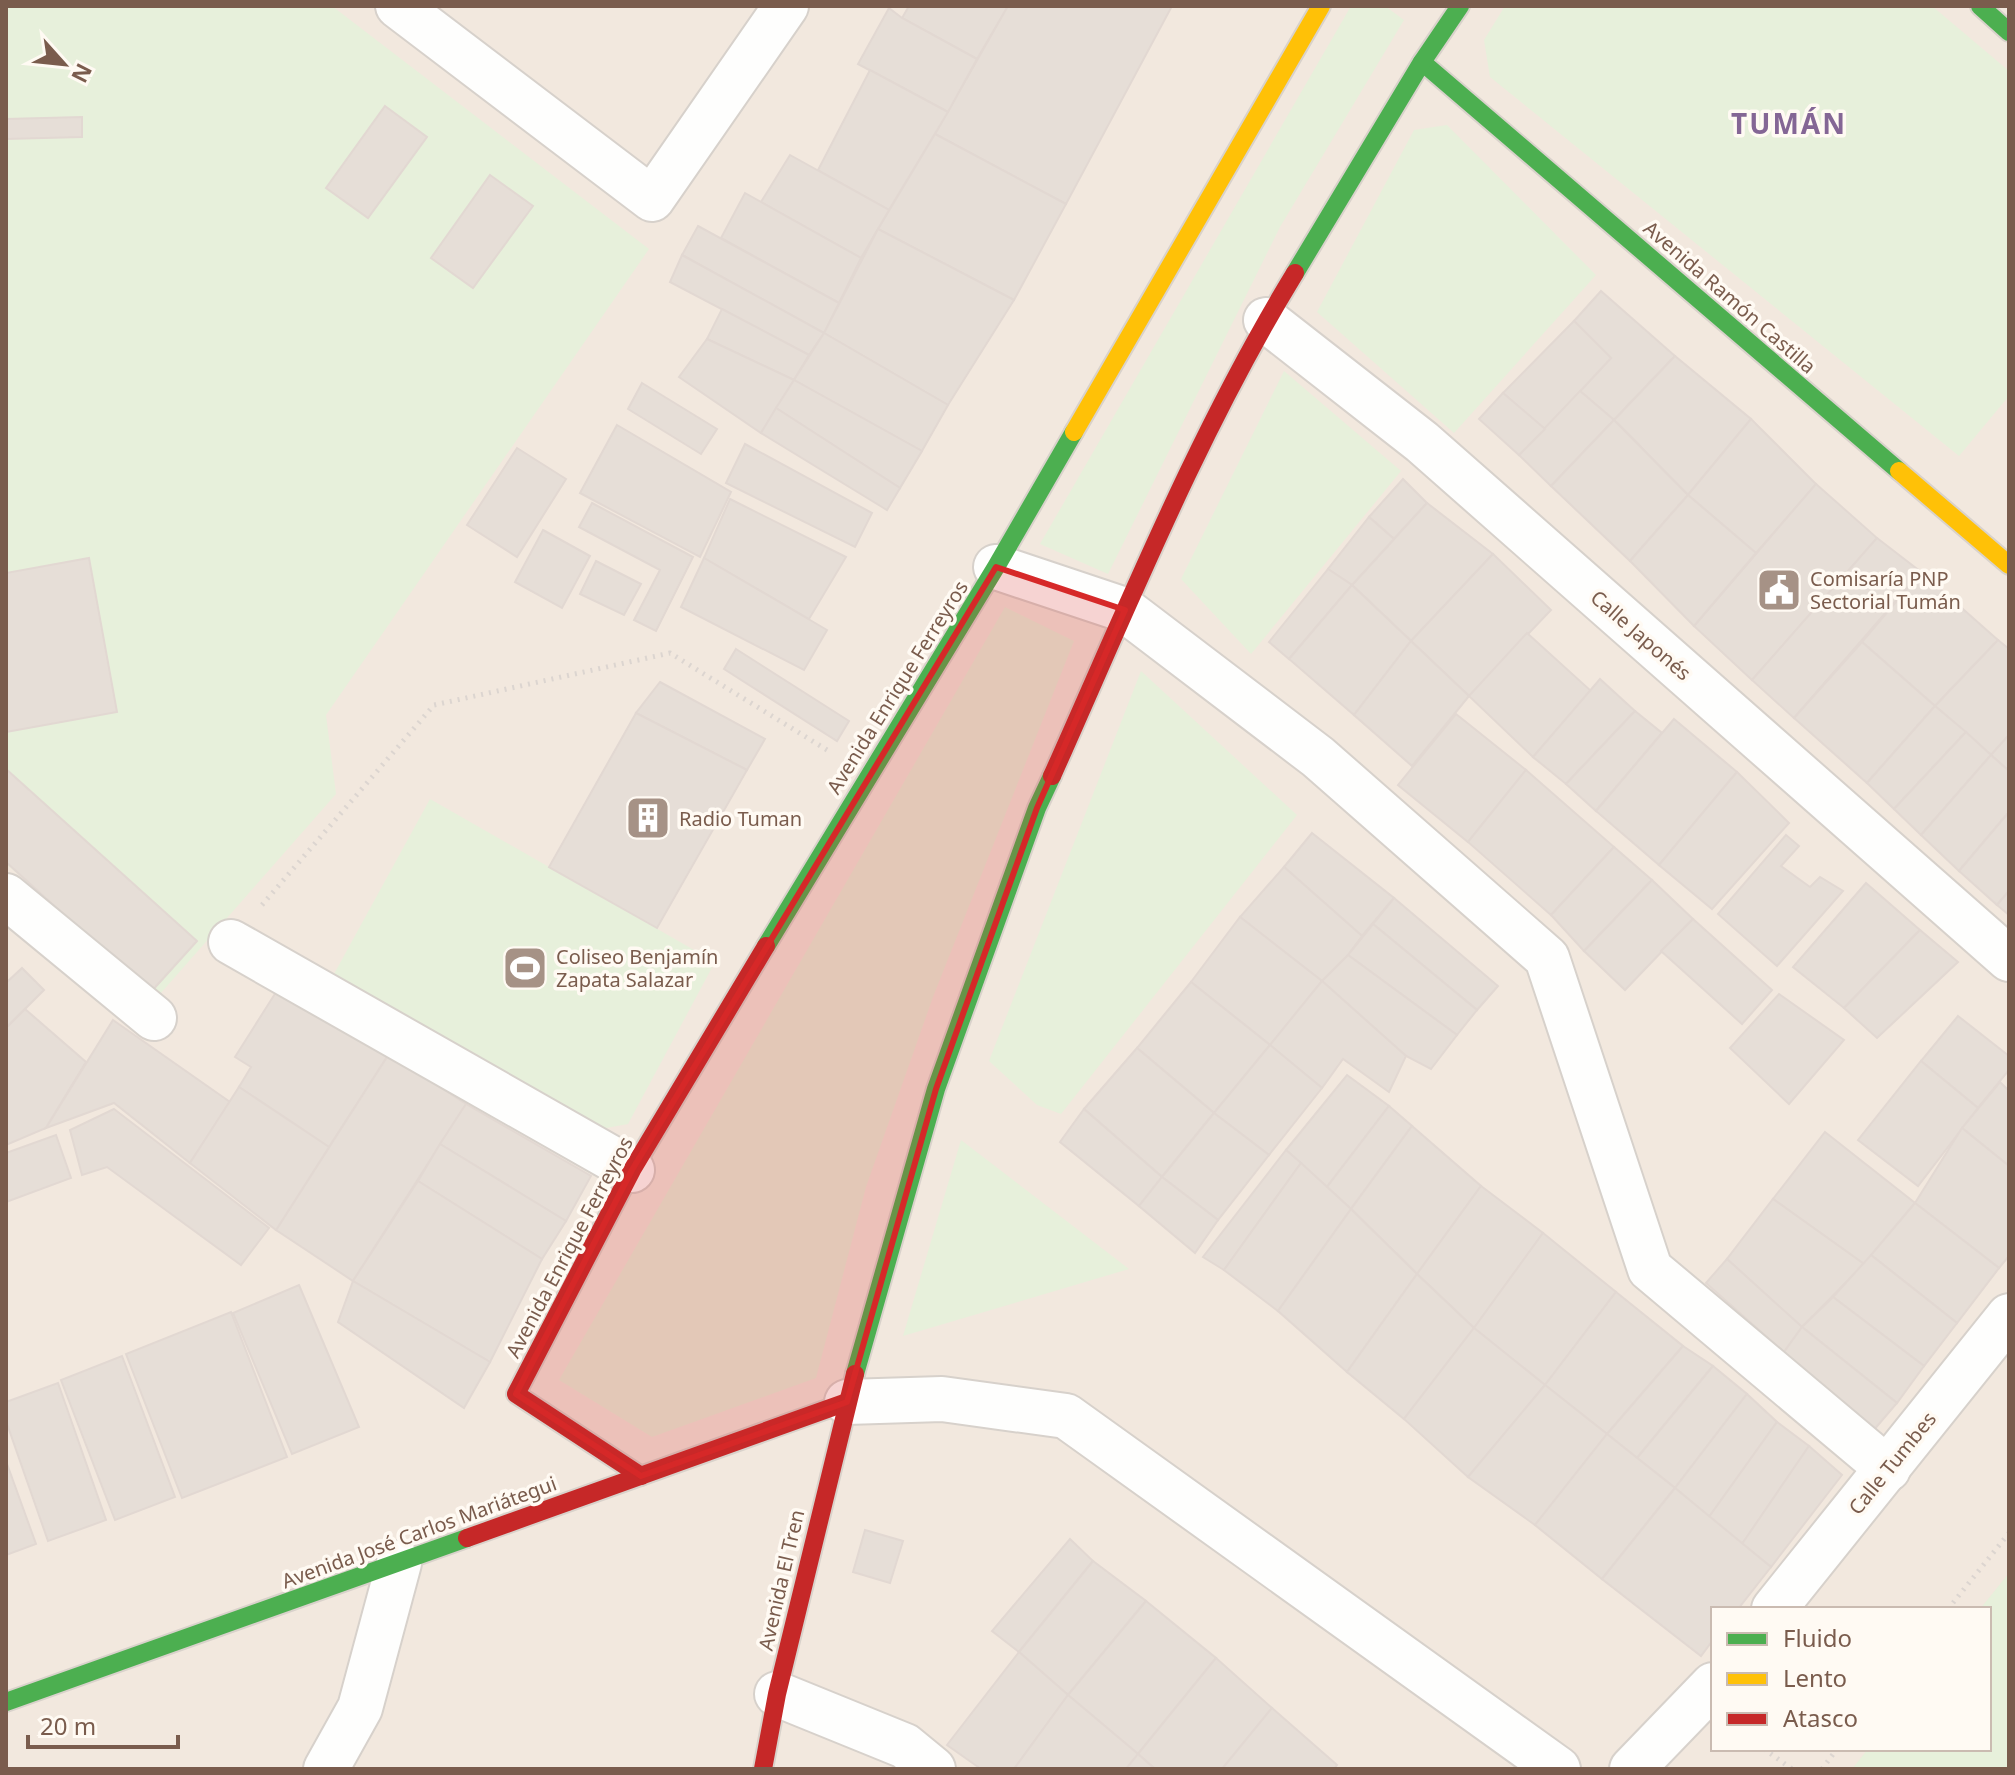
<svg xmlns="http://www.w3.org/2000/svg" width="2015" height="1775" font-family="'Noto Sans',sans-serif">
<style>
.residential{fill:#f2e8de;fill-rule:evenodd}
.green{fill:#e7f0db}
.building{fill:#e6ded7;stroke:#e2d8d2;stroke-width:2}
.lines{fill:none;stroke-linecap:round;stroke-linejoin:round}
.street-casing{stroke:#d7d1cb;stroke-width:48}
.fast-casing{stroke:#d9d2cb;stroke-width:22}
.slow-casing{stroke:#d9d2cb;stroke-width:22}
.jam-casing{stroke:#d9d2cb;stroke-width:22}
.path{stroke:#dcd5d0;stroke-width:5;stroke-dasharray:2 6;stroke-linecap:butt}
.street{stroke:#fefefd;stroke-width:44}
.fast{stroke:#4caf50;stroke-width:18}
.slow{stroke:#ffc107;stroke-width:18}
.jam{stroke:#c62828;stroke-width:18}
.marked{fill:#d62828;fill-opacity:0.2;stroke:#d62828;stroke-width:6;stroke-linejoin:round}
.labels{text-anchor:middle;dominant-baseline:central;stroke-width:7;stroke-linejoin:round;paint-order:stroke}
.street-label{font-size:20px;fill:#7a5c4d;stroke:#fffaf3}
.poi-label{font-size:20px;fill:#7a5c4d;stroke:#fffaf3;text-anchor:start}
.district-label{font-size:28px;font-weight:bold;letter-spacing:2px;fill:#846695;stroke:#fffaf3}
</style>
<rect width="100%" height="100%" fill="#f9f5f0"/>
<path class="residential" d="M6,6H2009V1769H6ZM1713,1609H1989V1749H1713Z"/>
<g class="green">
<polygon points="6,6 332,6 649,249 326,715 336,794 160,994 6,864"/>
<polygon points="1351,6 1385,6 1404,20 1280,227 1108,574 1040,544"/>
<polygon points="1505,6 1932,6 2009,71 2009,396 1959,456 1490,77 1484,40"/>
<polygon points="1447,125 1596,275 1454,433 1317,312 1414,130"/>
<polygon points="1284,371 1401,471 1251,654 1181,579"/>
<polygon points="1005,607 1074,641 933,997 866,1187 816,1378 652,1437 559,1380"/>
<polygon points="1141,671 1297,815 1061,1114 1037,1105 989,1061"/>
<polygon points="430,799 715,962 628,1124 601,1129 334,974"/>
<polygon points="961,1140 1129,1269 903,1336"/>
<polygon points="2009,1573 2009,1769 1852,1769 1868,1749 1989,1749 1989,1609 1980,1609"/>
</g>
<g class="building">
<polygon points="909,6 1008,6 977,59 902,18"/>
<polygon points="1008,6 1172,6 1066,204 935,134"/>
<polygon points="889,8 902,18 977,59 948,112 858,64"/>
<polygon points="870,70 948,112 889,210 818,170"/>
<polygon points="385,106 427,137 368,218 326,188"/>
<polygon points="82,117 82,137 6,139 6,119"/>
<polygon points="935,134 1066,204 1014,300 878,229"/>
<polygon points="790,155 889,210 861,258 761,202"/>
<polygon points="490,175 533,206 473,288 431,258"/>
<polygon points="745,193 861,258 839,303 721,238"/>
<polygon points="698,226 839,303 824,333 682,255"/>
<polygon points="878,229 1014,300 948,405 824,333"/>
<polygon points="682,255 824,333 809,355 670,282"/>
<polygon points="1601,291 1675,356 1614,420 1580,391 1611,358 1574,321"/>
<polygon points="722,309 809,355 794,380 707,339"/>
<polygon points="1574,321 1611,358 1545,429 1503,393"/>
<polygon points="824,333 948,405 922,451 794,380"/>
<polygon points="707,339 794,380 761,433 679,377"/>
<polygon points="1675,356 1751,419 1688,495 1614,420"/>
<polygon points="794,380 922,451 900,488 776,408"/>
<polygon points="642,383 717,429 701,454 628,409"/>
<polygon points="1580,391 1614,420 1551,486 1519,455"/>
<polygon points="1503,393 1545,429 1519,455 1479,419"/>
<polygon points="776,408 900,488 887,510 761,433"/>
<polygon points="1751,419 1816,484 1756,553 1688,495"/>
<polygon points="1614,420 1688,495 1630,561 1551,486"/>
<polygon points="617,425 731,492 700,557 580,493"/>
<polygon points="745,444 872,513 855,547 726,483"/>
<polygon points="517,448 566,479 517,557 467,525"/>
<polygon points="1403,479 1427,503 1394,539 1369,517"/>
<polygon points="1816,484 1877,538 1752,680 1694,626"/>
<polygon points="1688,495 1756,553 1694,626 1630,561"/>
<polygon points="730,499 846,557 809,619 704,558"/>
<polygon points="592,503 693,557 656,631 634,620 660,570 579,527"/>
<polygon points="1427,503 1493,554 1411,641 1352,585"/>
<polygon points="1369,517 1394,539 1352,585 1328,569"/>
<polygon points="543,530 590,556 562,608 515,582"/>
<polygon points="1877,538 1921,572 1794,718 1752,680"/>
<polygon points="1493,554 1551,610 1469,696 1411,641"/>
<polygon points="89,558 117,712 6,732 6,573"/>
<polygon points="704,558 827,630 804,670 681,607"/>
<polygon points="596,561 641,584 624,615 580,594"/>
<polygon points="1328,569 1352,585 1289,659 1269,642"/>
<polygon points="1921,572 1998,640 1935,706 1862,642"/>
<polygon points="1352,585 1411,641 1354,715 1289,659"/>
<polygon points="1527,633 1591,691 1533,757 1469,696"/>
<polygon points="1998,640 2009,649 2009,735 1991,755 1935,706"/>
<polygon points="1411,641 1469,696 1412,766 1354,715"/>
<polygon points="1862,642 1935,706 1867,783 1794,718"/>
<polygon points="736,649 849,721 837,741 724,669"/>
<polygon points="1600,679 1635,711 1566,784 1533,757"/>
<polygon points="660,682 765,739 747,770 636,713"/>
<polygon points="1935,706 1966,732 1894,809 1867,783"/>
<polygon points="1635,711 1662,733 1596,811 1566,784"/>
<polygon points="636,713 747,770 657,928 549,867"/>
<polygon points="1456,714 1526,770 1468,842 1398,785"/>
<polygon points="1674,719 1737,772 1659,865 1596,811"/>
<polygon points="1966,732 1991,755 1921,835 1894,809"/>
<polygon points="2009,735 2009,771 1991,755"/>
<polygon points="1991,755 2009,771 2009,812 1959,871 1921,835"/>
<polygon points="6,769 197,941 150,993 6,862"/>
<polygon points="1526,770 1614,847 1551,915 1468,842"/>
<polygon points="1737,772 1789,823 1712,909 1659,865"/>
<polygon points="2009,812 2009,891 1997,905 1959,871"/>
<polygon points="1312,833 1394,898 1362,936 1284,867"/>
<polygon points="1786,835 1799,846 1781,866 1810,887 1820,877 1843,891 1777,966 1718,914"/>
<polygon points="1614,847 1652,880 1584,951 1551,915"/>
<polygon points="1284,867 1362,936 1348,955 1322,981 1240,917"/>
<polygon points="1652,880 1693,919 1625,990 1584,951"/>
<polygon points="1866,883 1920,930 1844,1008 1793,967"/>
<polygon points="2009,891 2009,915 1997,905"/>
<polygon points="1394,898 1498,986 1477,1010 1373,924"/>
<polygon points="1240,917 1322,981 1270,1045 1191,982"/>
<polygon points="1693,919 1772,990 1742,1024 1661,951"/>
<polygon points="1373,924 1477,1010 1457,1035 1348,955"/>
<polygon points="1920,930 1958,962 1877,1038 1844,1008"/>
<polygon points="1348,955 1457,1035 1431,1069 1406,1056 1322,981"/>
<polygon points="22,968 44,990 6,1028 6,983"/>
<polygon points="1322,981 1406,1056 1389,1092 1343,1059 1322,1088 1270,1045"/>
<polygon points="1191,982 1270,1045 1214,1113 1137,1048"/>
<polygon points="278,989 389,1054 329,1147 239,1087 251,1067 235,1057"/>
<polygon points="1779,994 1844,1040 1789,1104 1730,1048"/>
<polygon points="25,1009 86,1062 46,1128 6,1145 6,1028"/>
<polygon points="1958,1016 2009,1056 2009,1070 1978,1108 1921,1061"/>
<polygon points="113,1020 230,1102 190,1163 114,1103 46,1128"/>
<polygon points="1270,1045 1322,1088 1269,1155 1214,1113"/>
<polygon points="1137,1048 1214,1113 1162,1177 1084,1109"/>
<polygon points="389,1054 466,1104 353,1281 276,1230"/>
<polygon points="1921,1061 1978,1108 1918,1186 1858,1140"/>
<polygon points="1347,1075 1389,1106 1327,1187 1286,1150"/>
<polygon points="2000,1082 2009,1091 2009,1166 1962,1128"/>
<polygon points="239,1087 329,1147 276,1230 190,1163"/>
<polygon points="466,1104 591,1176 566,1221 440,1144"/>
<polygon points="1389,1106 1412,1126 1351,1209 1327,1187"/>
<polygon points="114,1109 269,1228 241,1265 107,1167 82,1175 70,1130"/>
<polygon points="1084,1109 1162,1177 1139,1206 1060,1142"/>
<polygon points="1214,1113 1269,1155 1218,1220 1162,1177"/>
<polygon points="1412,1126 1481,1186 1417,1274 1351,1209"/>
<polygon points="1962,1128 2009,1166 2009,1256 1999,1268 1915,1203"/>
<polygon points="1825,1132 1915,1203 1864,1264 1773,1199"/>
<polygon points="56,1135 71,1178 6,1202 6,1153"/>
<polygon points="440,1144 566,1221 542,1259 418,1181"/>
<polygon points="1286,1150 1301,1163 1224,1270 1203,1257"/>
<polygon points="1301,1163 1351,1209 1278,1311 1224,1270"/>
<polygon points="1162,1177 1218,1220 1195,1253 1139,1206"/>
<polygon points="418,1181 542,1259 490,1362 353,1281"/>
<polygon points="1481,1186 1543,1233 1474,1328 1417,1274"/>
<polygon points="1773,1199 1864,1264 1802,1327 1727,1259"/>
<polygon points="1915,1203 1999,1268 1957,1323 1871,1255"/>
<polygon points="1351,1209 1417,1274 1347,1372 1278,1311"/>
<polygon points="1543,1233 1616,1292 1545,1385 1474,1328"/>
<polygon points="1871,1255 1957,1323 1924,1366 1833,1297"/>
<polygon points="1727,1259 1802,1327 1784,1352 1706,1283"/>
<polygon points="1417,1274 1474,1328 1404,1419 1347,1372"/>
<polygon points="353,1281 490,1362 464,1408 338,1322"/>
<polygon points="299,1285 359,1427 292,1454 233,1313"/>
<polygon points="1616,1292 1683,1346 1607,1434 1545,1385"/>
<polygon points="1833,1297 1924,1366 1897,1403 1802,1327"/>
<polygon points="231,1312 287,1457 182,1498 126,1354"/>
<polygon points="1802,1327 1897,1403 1873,1431 1784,1352"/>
<polygon points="1474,1328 1545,1385 1468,1477 1404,1419"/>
<polygon points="1683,1346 1713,1366 1637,1458 1607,1434"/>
<polygon points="122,1356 175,1497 115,1520 61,1380"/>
<polygon points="1713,1366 1747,1394 1675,1488 1637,1458"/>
<polygon points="58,1383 106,1520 48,1541 6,1421 6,1402"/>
<polygon points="1545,1385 1607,1434 1535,1525 1468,1477"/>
<polygon points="1747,1394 1777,1422 1709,1517 1675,1488"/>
<polygon points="1777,1422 1809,1446 1742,1544 1709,1517"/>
<polygon points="1607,1434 1675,1488 1602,1579 1535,1525"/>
<polygon points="1809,1446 1842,1475 1771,1567 1742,1544"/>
<polygon points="6,1461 36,1544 6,1555"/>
<polygon points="1675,1488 1771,1567 1738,1609 1713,1609 1713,1640 1701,1656 1602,1579"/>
<polygon points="865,1530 903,1541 890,1583 853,1572"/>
<polygon points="1070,1539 1093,1561 1019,1652 992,1631"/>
<polygon points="1093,1561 1146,1601 1068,1695 1019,1652"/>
<polygon points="1146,1601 1216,1658 1138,1754 1068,1695"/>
<polygon points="1019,1652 1068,1695 1014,1769 981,1769 947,1745"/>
<polygon points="1216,1658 1272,1708 1222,1769 1155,1769 1138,1754"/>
<polygon points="1068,1695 1138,1754 1126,1769 1014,1769"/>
<polygon points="1272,1708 1337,1765 1334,1769 1222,1769"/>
<polygon points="1138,1754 1155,1769 1126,1769"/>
</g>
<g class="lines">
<g class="street-casing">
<g id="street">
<polyline points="398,6 652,199 786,6"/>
<polyline points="1266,320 1422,442 2009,959"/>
<polyline points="996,567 1125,610 1318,757 1547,958 1650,1269 1888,1469"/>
<polyline points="6,896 154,1018"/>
<polyline points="231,942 632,1170"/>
<polyline points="847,1402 942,1399 1066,1416 1558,1769"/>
<polyline points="1774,1609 2009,1316"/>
<polyline points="777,1694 905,1746 933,1769"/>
<polyline points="326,1769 360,1708 399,1563"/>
<polyline points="1632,1769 1713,1685"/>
</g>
</g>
<g class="fast-casing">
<g id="fast">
<polyline points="1980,6 2009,32"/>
<polyline points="1422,62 1899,471"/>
<polyline points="1295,273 1422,62 1460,6"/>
<polyline points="766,946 996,567 1074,432"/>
<polyline points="855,1374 936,1089 1037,808 1052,776"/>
<polyline points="6,1702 467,1538"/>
</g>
</g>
<g class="slow-casing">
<g id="slow">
<polyline points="1074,432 1321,6"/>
<polyline points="1899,471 2009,565"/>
</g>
</g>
<g class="jam-casing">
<g id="jam">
<path d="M1052,776C1128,606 1198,432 1295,273"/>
<polyline points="641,1476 516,1394 632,1170 766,946"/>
<polyline points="467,1538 847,1402"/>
<polyline points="763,1769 777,1694 855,1374"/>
</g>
</g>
<g class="path">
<polyline points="262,905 434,705 670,653 827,750"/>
<polyline points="1948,1609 2009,1533"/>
<polyline points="1764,1749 1792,1769"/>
<polyline points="1822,1769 1837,1749"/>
</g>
<use href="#street" class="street"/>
<use href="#fast" class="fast"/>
<use href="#slow" class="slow"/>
<use href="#jam" class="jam"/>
</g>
<path class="marked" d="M996,567L1125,610L1037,808L936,1089L847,1402L641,1476L516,1394L632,1170Z"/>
<defs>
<g id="civic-square" transform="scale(2.3)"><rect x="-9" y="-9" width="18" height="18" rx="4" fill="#a69286" stroke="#fffaf3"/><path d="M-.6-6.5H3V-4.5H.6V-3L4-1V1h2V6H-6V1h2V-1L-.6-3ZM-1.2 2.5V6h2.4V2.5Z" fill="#fff"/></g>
<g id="building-square" transform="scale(2.3)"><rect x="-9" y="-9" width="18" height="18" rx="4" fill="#a69286" stroke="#fffaf3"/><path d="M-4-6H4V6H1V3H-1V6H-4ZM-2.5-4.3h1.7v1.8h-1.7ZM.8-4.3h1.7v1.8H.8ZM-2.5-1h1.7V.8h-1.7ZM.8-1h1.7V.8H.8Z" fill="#fff"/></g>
<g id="stadium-square" transform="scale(2.3)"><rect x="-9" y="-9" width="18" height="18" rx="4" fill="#a69286" stroke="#fffaf3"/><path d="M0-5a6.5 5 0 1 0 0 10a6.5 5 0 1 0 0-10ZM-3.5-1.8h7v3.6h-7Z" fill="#fff"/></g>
</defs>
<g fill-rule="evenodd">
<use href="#civic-square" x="1779" y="590"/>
<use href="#building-square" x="648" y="818"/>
<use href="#stadium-square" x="525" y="968"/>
</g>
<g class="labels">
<g class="street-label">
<text transform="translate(1730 297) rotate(41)">Avenida Ramón Castilla</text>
<text transform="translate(1641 635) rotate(41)">Calle Japonés</text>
<text transform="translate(897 687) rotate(-58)">Avenida Enrique Ferreyros</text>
<text transform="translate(569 1247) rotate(-62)">Avenida Enrique Ferreyros</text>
<text transform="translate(1892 1463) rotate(-51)">Calle Tumbes</text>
<text transform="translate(419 1532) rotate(-20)">Avenida José Carlos Mariátegui</text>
<text transform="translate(781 1580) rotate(-77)">Avenida El Tren</text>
</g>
<g class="poi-label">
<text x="1810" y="578">Comisaría PNP<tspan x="1810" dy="23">Sectorial Tumán</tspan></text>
<text x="679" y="818">Radio Tuman</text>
<text x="556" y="956">Coliseo Benjamín<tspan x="556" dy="23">Zapata Salazar</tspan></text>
</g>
<g class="district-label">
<text x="1789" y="123">TUMÁN</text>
</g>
</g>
<rect width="2015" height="1775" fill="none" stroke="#7a5c4d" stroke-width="16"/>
<rect x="1711" y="1607" width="280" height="144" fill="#fffaf3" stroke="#cabbb1" stroke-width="2"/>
<rect x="1727" y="1633" width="40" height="12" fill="#4caf50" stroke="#cabbb1" stroke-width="2"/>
<text x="1783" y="1647" font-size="24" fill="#7a5c4d">Fluido</text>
<rect x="1727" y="1673" width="40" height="12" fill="#ffc107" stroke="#cabbb1" stroke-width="2"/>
<text x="1783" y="1687" font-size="24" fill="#7a5c4d">Lento</text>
<rect x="1727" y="1713" width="40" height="12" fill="#c62828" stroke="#cabbb1" stroke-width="2"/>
<text x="1783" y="1727" font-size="24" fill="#7a5c4d">Atasco</text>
<g transform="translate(64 64) rotate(117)" stroke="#fffaf3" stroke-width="6" paint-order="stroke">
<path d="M0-6L14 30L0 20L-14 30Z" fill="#7a5c4d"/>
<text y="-12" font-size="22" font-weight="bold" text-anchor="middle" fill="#7a5c4d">N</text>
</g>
<path d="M28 1735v12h150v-12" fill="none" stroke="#7a5c4d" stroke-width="4"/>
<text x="40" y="1735" font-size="24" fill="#7a5c4d" stroke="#fffaf3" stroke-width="6" paint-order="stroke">20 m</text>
</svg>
